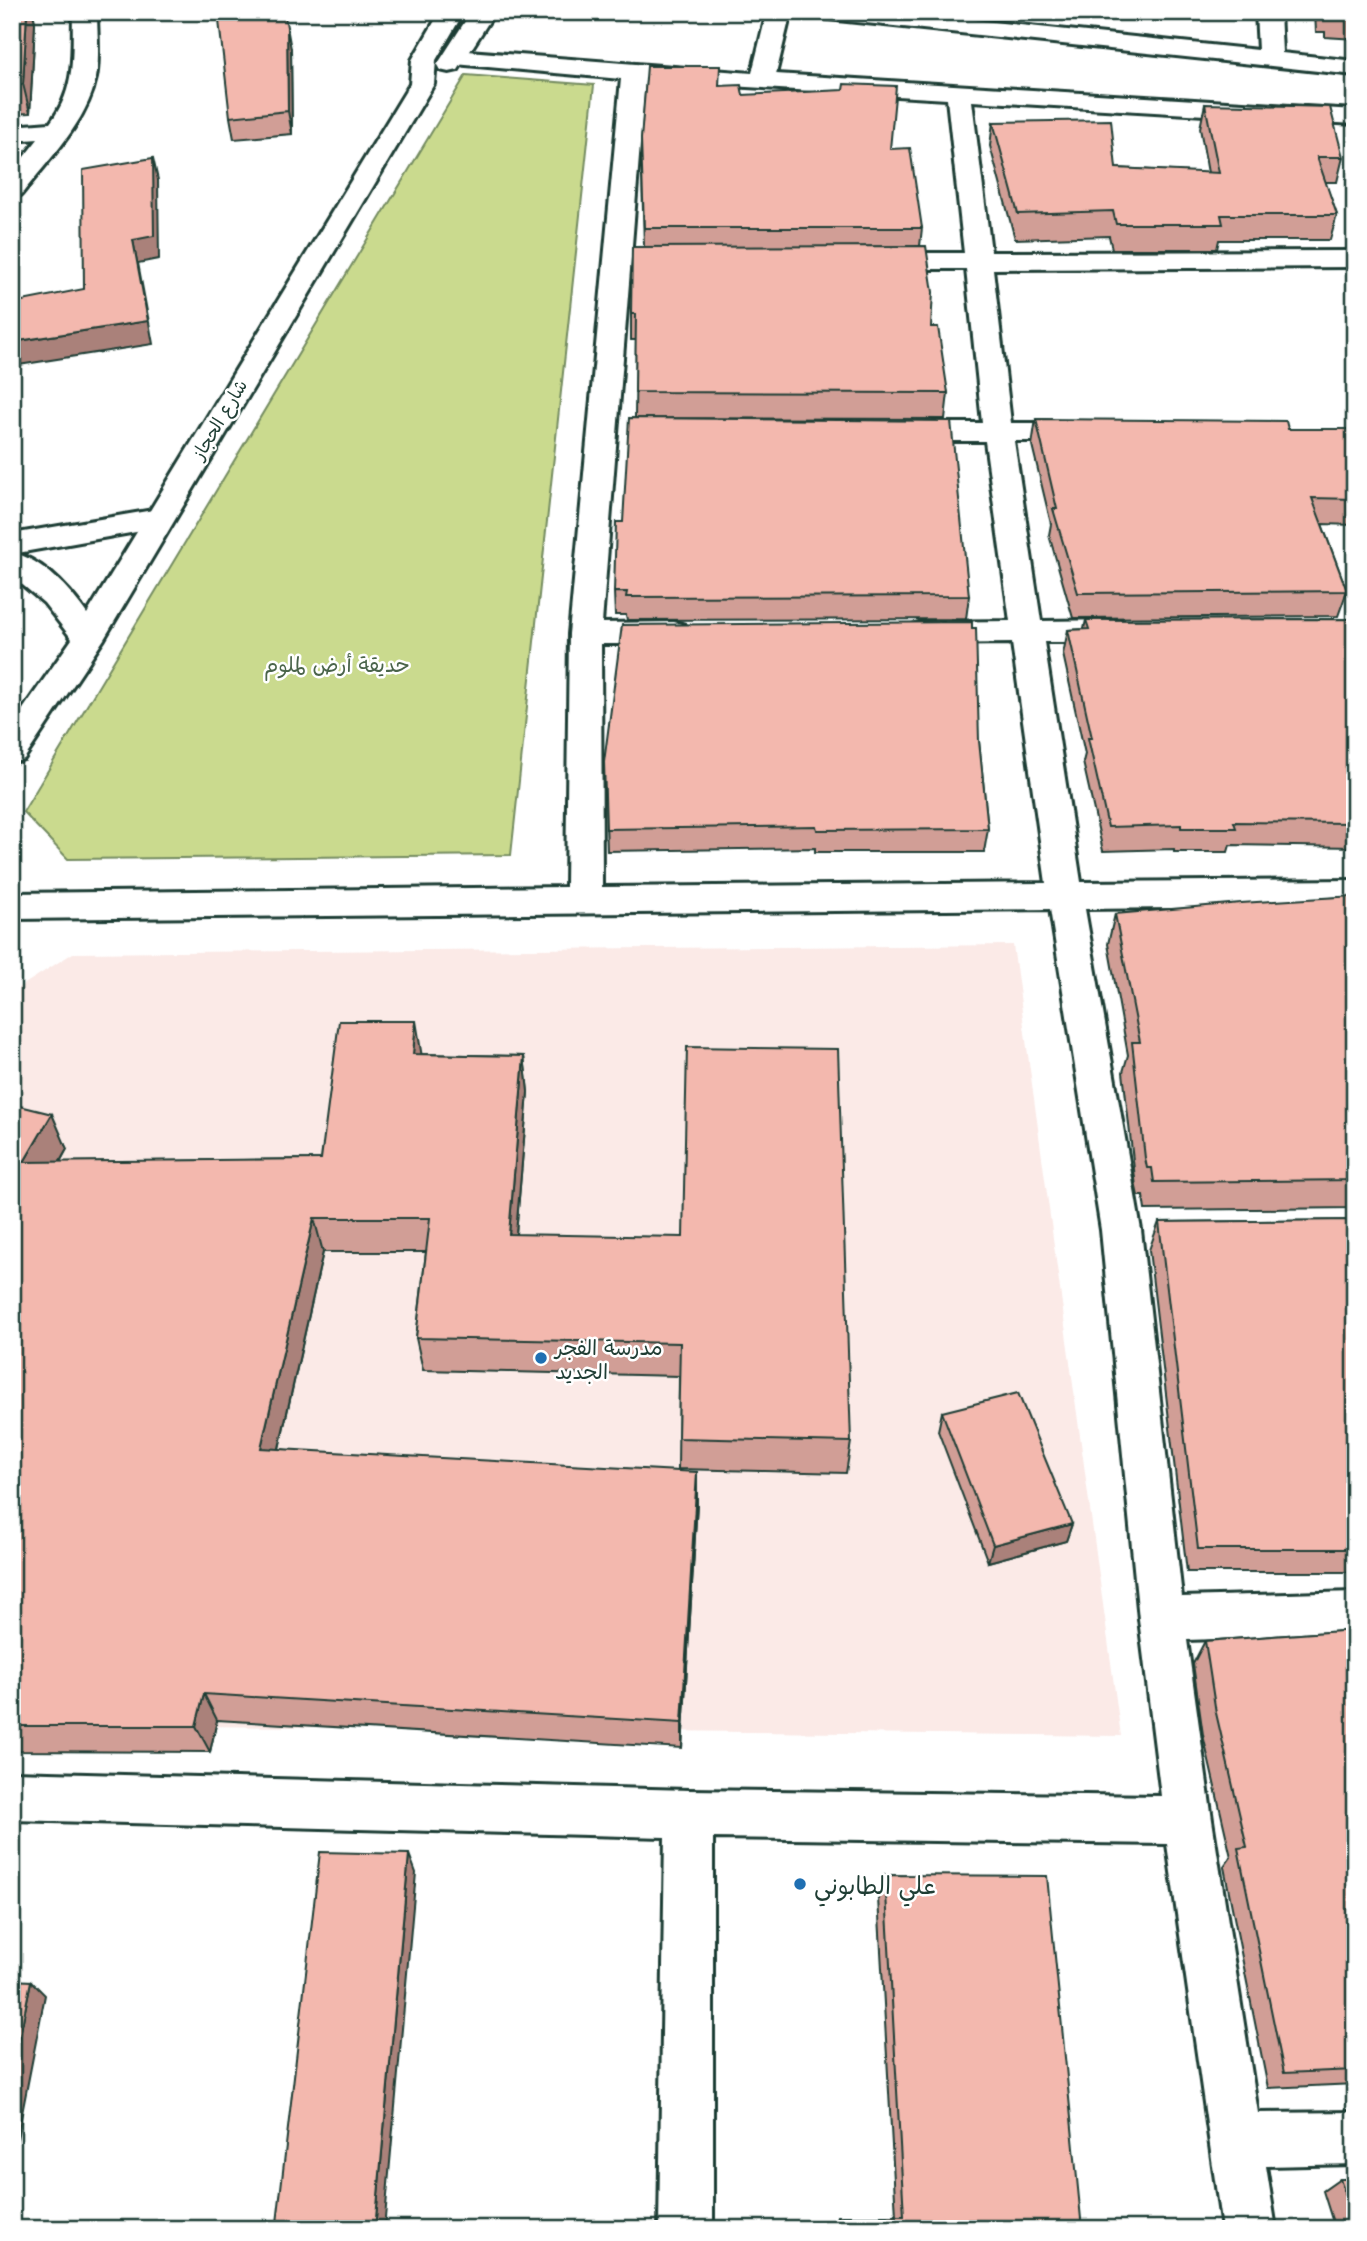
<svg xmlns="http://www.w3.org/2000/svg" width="1367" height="2241" font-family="Mali,'Playpen Sans Arabic',sans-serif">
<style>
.built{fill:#fbeae7}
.green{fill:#cada8e;stroke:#748c61;stroke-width:2}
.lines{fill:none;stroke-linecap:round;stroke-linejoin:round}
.street-casing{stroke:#1f3d34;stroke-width:6}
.secondary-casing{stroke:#1f3d34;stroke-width:6}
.street{fill:#fff;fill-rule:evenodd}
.secondary{fill:#fff;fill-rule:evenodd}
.wall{fill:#d19e96;stroke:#1f3d34;stroke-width:2}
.shaded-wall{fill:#aa817a;stroke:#1f3d34;stroke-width:2}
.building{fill:#f3b8ae;stroke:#1f3d34;stroke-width:2}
.poi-dot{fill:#1f6fb2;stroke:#fff;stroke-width:2.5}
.labels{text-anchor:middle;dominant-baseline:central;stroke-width:5;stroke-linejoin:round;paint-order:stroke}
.far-street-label{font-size:18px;fill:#1f3d34;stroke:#fff}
.park-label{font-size:21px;fill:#4a644a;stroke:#fff}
.poi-label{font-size:21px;fill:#1f3d34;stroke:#fff;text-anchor:start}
.near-poi-label{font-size:24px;fill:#1f3d34;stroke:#fff;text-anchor:start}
</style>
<rect width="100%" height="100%" fill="#fff"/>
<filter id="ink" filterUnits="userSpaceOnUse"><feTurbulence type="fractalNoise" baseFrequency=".0143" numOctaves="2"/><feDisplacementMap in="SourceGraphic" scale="14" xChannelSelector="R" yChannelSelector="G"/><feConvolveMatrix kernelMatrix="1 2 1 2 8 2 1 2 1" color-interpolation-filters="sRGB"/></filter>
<g filter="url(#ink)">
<polygon class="built" points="1013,945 1121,1736 12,1724 12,992 73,953"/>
<polygon class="green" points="466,75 594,85 511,855 68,859 23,812"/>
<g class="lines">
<g class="street-casing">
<g id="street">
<path d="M73,12H97C97,33 100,58 96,78C87,122 49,159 21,195L12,198V172L38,139L12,141V126L50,123C77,88 72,53 73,12Z"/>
<path d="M767,12H791L776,74L1355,110V124L972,101L991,252L1355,251V267L993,269L1011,423H1085L1095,426L1100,432L1095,438L1085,441H1014L1041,621L1118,620L1129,623L1134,631L1129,639L1118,642H1044L1081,882L1355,880V906L1085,909L1141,1230L1182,1597L1355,1592V1634L1187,1640L1212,1820L1258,2113L1355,2112V2164L1266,2166L1276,2229H1222L1167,1844L713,1838V2229H659L665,1837L12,1820V1772L689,1790L1161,1796L1139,1619L1101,1230L1050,909L12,919V893L566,887L569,634L621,79L455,64L447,62L443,57L447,52L455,50L752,73ZM645,81L947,99L964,253H877L868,255L864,261L868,267L877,269H966L982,423H901L891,426L886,432L891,438L901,441H985L1010,621L923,622L912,625L907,633L912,641L923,644L1012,643L1046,883L602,887L601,644H674L685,641L690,633L685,625L674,622L602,623Z"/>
<polygon points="816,12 897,12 1258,50 1256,12 1280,12 1282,53 1355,61 1355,75 828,19 820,17"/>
<polygon points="159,509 170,512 174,519 170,526 12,554 12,534"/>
</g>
</g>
<g class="secondary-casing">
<g id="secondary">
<path d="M440,12H464L436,60L434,84L104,639L24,759L12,763V725L72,639L44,603L12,576V552C44,561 69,588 87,614L410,84L412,60Z"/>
<polygon points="471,12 495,12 458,70 449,72 440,70 437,65"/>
</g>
</g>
<use href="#street" class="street"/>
<use href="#secondary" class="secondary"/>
</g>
<g class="wall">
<polygon points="12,12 33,12 35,23 30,113 12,114"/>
<polygon points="1017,12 1155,12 1151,21 1106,18 1106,22"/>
<polygon points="1315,12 1355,12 1355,39 1325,37 1325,32 1316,32"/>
<polygon points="291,49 292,134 234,139 230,117"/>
<polygon points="720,86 890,149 922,228 920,246 931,327 948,393 945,419 635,418 636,340 631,340 631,314 644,247 641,139"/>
<polygon points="1205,104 1343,157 1337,182 1325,182 1337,215 1330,240 1219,240 1217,249 1112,249 1109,236 1015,239 990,146 993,122 1116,168 1208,173 1200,128"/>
<polygon points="1036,419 1288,429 1355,429 1355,525 1322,524 1347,591 1338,616 1073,618 1049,535 1051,524 1032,445"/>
<polygon points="614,592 969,596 966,619 627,620 626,615 615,615"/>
<polygon points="1355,619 1355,847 1230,845 1228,852 1174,852 1174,849 1103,851 1083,762 1085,754 1063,654 1068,630 1084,629 1086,620"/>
<polygon points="979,741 988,829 984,852 815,852 815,848 607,851 604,762"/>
<polygon points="1355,896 1355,1208 1145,1210 1143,1196 1138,1196 1136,1187 1123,1072 1128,1055 1108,944 1115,914"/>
<polygon points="422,1054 524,1056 528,1092 516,1234 851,1442 846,1473 678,1469 679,1376 423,1370 416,1338 426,1252 323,1252 279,1449 697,1503 682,1748 217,1720 210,1752 12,1751 12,1104 67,1149 60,1162 321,1159"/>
<polygon points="1355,1220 1355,1572 1187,1572 1149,1250 1159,1222"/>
<polygon points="942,1412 1072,1524 1066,1541 988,1562 938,1431"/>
<polygon points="1355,1630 1355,2084 1268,2088 1224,1867 1231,1857 1203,1735 1193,1664 1205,1641"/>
<polygon points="885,1875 1082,2229 833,2229 838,2216 896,2216 878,1898"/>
<polygon points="1340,2179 1355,2179 1355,2229 1335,2229 1323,2191"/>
</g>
<g class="shaded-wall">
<polygon points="27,12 33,12 35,23 30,113 23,84"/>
<polygon points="287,27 291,49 292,134 288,111"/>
<polygon points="153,158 158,180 159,259 138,263 153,344 12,366 12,342 148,321 133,240"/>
<polygon points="416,1021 422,1057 413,1054"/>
<polygon points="524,1056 528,1092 513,1268 509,1234"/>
<polygon points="52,1114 67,1149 40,1197 24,1162"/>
<polygon points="314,1218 323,1252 272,1479 261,1448"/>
<polygon points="697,1472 697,1503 682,1748 682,1723"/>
<polygon points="1072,1524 1066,1541 988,1562 993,1545"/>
<polygon points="204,1694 217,1720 210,1752 196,1726"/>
<polygon points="409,1854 416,1873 384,2229 375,2229"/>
<polygon points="31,1981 45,1995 12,2165 12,2075"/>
</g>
<g class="building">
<polygon points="12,12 27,12 23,84 12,85"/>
<polygon points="218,12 284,12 287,27 288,111 230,117"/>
<polygon points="1330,12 1355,12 1355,17 1331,15"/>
<polygon points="647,66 720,66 719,86 741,85 743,95 843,90 844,84 896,86 890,149 910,148 922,228 644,228 641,139"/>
<polygon points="1205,104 1330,107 1343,157 1317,157 1337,215 1221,215 1223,224 1116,224 1113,211 1018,214 993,122 1111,120 1116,168 1219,173"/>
<polygon points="153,158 154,236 133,240 148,321 12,342 12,303 84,289 83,170"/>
<polygon points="926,246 933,292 931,327 938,327 948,393 635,392 636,314 631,314 632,247"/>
<polygon points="629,418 951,421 969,596 626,597 627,592 614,592 616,522 623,522"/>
<polygon points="1036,419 1286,421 1288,429 1355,429 1355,499 1312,498 1347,591 1078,593 1053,509 1057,509"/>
<polygon points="1355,619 1355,823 1234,822 1236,828 1181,828 1181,825 1108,827 1088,738 1092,738 1068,630 1089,629 1086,620"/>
<polygon points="972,622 972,628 976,628 979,741 988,829 817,830 816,826 606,829 604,762 622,625"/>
<polygon points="1355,896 1355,1180 1154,1182 1152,1168 1147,1168 1145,1158 1132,1042 1140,1042 1115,914 1241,903"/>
<polygon points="339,1021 416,1021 413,1054 524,1056 509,1234 683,1237 687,1047 838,1049 851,1442 678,1438 680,1343 416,1338 430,1218 314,1218 261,1448 697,1472 682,1723 204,1694 196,1726 12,1726 12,1104 52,1114 24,1162 321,1159"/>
<polygon points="1355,1220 1355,1549 1198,1549 1159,1222"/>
<polygon points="1018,1393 1072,1524 993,1545 942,1412"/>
<polygon points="1355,1630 1355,2070 1284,2073 1238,1848 1247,1847 1216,1713 1205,1641"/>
<polygon points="320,1852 409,1854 375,2229 279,2229 280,2223 277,2223"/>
<polygon points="885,1875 1047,1876 1082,2229 839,2229 838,2216 904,2216"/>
<polygon points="12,1980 31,1981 12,2075"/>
<polygon points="1340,2179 1355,2179 1355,2221"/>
</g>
</g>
<g class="poi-dot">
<circle cx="541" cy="1358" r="7"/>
<circle cx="800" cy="1884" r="7"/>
</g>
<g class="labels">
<g class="far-street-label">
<text transform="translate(219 419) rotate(-59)">شارع الحجاز</text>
</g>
<g class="park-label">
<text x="337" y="663">حديقة أرض لملوم</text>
</g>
<g class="poi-label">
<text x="555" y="1346">مدرسة الفجر<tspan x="555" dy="24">الجديد</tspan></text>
</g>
<g class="near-poi-label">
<text x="814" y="1884">علي الطابوني</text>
</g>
</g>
<rect width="1367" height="2241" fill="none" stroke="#fff" stroke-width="42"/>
<rect x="21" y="21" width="1325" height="2199" fill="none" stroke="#1f3d34" stroke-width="2.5" filter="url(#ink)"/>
</svg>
